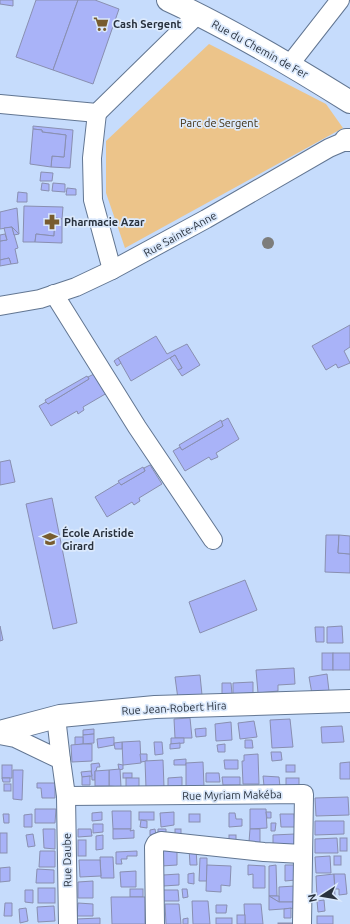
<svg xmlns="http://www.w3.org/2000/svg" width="350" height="924" font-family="Ubuntu,sans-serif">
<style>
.green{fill:#ecc48a}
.building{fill:#a9b3f8;stroke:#898fb0}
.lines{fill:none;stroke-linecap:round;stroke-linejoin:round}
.street-casing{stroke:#627692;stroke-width:20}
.secondary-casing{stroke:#627692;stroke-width:24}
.street{stroke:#fff;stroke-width:18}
.secondary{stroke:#fff;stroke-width:22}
.tree{fill:#7d7d7b}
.labels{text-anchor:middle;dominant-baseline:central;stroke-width:3.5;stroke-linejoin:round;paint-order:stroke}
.poi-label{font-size:11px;font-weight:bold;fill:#29323e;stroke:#dbe9fc;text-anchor:start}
.street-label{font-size:11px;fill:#29323e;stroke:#dbe9fc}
.park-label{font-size:11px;fill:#412f11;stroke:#dbe9fc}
</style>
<rect width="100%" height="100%" fill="#c6dcfc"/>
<polygon class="green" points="209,44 326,104 343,128 125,248 106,193 106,141"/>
<g class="building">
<polygon points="0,0 13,0 13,6 0,4"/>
<polygon points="36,0 78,0 53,70 16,57"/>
<polygon points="78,0 95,0 119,9 93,84 53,70"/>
<polygon points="33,126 73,130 70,168 51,167 52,156 64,157 66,135 42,132 42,130 33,129"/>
<polygon points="33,129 42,130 42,132 66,135 64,157 52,156 51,167 30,164"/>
<polygon points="41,172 53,173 52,181 40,181"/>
<polygon points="42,183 49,184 49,191 41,190"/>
<polygon points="53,183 65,184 65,192 52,191"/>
<polygon points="67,188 76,189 76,195 66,195"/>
<polygon points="18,192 27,193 27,202 17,202"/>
<polygon points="24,206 63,207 62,219 55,218 54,236 36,234 35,242 23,242"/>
<polygon points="17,208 19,234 12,227 0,229 0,212"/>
<polygon points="55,218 62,219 62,243 35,242 36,234 54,236"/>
<polygon points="12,227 18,248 15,249 18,263 11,264 9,258 0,260 0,241 7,240 4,228"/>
<polygon points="12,227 19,234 14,235"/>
<polygon points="5,234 7,240 0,241 0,235"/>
<polygon points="9,258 11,264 0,266 0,260"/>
<polygon points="350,325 350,347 344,351 350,363 338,368 336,364 326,370 312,346"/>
<polygon points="156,336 167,354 187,344 200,365 182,376 178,370 182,368 175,355 131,381 118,358"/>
<polygon points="175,355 182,368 178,370 170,358"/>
<polygon points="118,358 121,363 117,366 114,361"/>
<polygon points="96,373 107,393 83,407 84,410 78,414 77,411 51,426 39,406 46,402 48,404 89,379 88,377"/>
<polygon points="87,376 89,379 48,404 46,402 45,400"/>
<polygon points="228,418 239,439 216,453 218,457 211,460 209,457 185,471 173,451 180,447 182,450 223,426 221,422"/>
<polygon points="221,420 223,426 182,450 179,445"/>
<polygon points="10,460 15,482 0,485 0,462"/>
<polygon points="150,465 162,484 139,498 140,501 134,505 132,502 107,517 95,497 120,482 121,485 145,471 144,468"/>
<polygon points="143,467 145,471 121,485 118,481"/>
<polygon points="52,498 77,623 53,629 26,504"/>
<polygon points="326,535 339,535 338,553 350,554 350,573 325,572"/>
<polygon points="339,535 350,536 350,554 338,553"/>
<polygon points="245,580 257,610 200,633 189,602"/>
<polygon points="0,626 3,640 0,641"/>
<polygon points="342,626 343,643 327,643 327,627"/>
<polygon points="315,627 324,627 324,642 316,642"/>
<rect x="322" y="653" width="11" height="17"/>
<rect x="333" y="653" width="17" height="17"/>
<polygon points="294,668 295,684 278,685 278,691 258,693 256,670"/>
<polygon points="327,674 329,691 312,694 309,677"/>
<polygon points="200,675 202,695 178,699 175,677"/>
<polygon points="253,682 253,693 233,694 233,683"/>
<polygon points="222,683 231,683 232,694 222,694"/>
<polygon points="190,718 192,738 175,738 174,719"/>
<polygon points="290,719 293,747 272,748 270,720"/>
<polygon points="254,721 257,737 240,739 238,723"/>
<polygon points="231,722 232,740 216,741 215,724"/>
<polygon points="342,726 344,742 322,743 321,727"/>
<polygon points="206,728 206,736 196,737 195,729"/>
<polygon points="94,729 94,734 83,735 83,730"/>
<polygon points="94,734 94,743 83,744 83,735"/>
<polygon points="75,737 83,737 83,744 75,745"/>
<polygon points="114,737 114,745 98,748 97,739"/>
<polygon points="171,738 184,738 184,743 171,744"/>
<polygon points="245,740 252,740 253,748 245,748"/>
<polygon points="140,741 141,763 123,765 122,742"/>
<polygon points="122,742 122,749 115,749 114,743"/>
<polygon points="154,742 162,742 163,754 155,755"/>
<polygon points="180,743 180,748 170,749 170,744"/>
<polygon points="83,744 92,744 92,761 72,762 71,745"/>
<polygon points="225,744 225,752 218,752 217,745"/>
<polygon points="271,752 281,752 282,760 272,761"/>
<polygon points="140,754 147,754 147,761 141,762"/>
<polygon points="258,754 259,784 243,784 242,761 244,761 244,755"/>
<polygon points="186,759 186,765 174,765 174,760"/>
<polygon points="163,760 164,787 146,788 145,761"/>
<polygon points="224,760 238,760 238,769 225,769"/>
<polygon points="203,762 204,787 186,787 186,763"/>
<polygon points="350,762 350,779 340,779 340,763"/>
<polygon points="99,763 100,767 97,767 96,771 95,771 95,780 92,780 91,764"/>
<polygon points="118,764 123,765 123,769 119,770"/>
<rect x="2" y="765" width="10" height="13"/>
<rect x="286" y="765" width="9" height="7"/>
<polygon points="120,769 121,787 109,786 109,770"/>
<polygon points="13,770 23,770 22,800 13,799"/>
<polygon points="109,770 109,786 95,786 95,771"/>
<polygon points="91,771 92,776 82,777 81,772"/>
<rect x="123" y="773" width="9" height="5"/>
<polygon points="206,773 219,773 220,782 206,782"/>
<polygon points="90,776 90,785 82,785 82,777"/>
<polygon points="263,776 279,777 280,787 264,786"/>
<polygon points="182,777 182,786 168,787 168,778"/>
<polygon points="222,777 240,777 240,785 223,785"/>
<polygon points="2,778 10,778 10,782 3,782"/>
<rect x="126" y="778" width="13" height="9"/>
<rect x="286" y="778" width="13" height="8"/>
<polygon points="37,783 55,783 55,798 42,798 41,788 37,788"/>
<rect x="4" y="784" width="7" height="7"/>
<polygon points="348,797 349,815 316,816 315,798"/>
<polygon points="35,809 56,809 55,823 35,823"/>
<polygon points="250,809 266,809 267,828 250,829"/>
<polygon points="112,811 131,811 131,829 113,829"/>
<polygon points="102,812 102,820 92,821 92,813"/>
<rect x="139" y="812" width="15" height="8"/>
<polygon points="174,812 174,825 161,827 160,813"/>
<polygon points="266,812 271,812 271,818 267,818"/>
<polygon points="229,813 235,813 236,819 242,819 242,826 229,827"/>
<polygon points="3,814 9,814 9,823 4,823"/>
<polygon points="32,814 32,827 24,827 24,815"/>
<rect x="189" y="814" width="11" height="8"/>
<polygon points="280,814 294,814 295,827 281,827"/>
<polygon points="141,820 147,821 147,828 140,827"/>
<polygon points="315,821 344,821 344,834 315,835"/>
<polygon points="271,823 276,823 275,831 271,831"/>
<polygon points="93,824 103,824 103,832 93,833"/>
<polygon points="43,829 55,829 55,849 44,848"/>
<polygon points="78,829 91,829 92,836 78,837"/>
<polygon points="113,829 131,829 130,831 134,830 134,838 113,839"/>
<polygon points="155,829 156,835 150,835 150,830"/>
<polygon points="158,829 166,829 166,834 158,835"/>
<rect x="175" y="829" width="6" height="5"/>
<polygon points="250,829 260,829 260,843 249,842"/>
<rect x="0" y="833" width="7" height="20"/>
<polygon points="33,834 35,846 28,847 26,835"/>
<polygon points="295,834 296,849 273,849 273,835"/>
<polygon points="103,835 103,849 96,850 96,836"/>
<rect x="229" y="835" width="7" height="7"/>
<polygon points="337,838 338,853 315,853 315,839"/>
<rect x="340" y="838" width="7" height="13"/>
<rect x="78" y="840" width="8" height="16"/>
<polygon points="189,848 196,849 197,865 190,865"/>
<polygon points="177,849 177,865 161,866 160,850"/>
<polygon points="40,851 55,851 55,867 39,867"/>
<polygon points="137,851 137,856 127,856 127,859 121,859 122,864 116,864 116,852"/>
<polygon points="330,856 331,873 316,873 315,857"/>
<rect x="334" y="856" width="7" height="9"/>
<polygon points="100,857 113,857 114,878 101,878"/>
<polygon points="200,858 207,858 207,881 199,881"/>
<polygon points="79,860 100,860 101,876 80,877"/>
<polygon points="207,865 231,866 230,886 221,885 221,892 206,891"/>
<polygon points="248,865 265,866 265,888 253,888 253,874 248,875"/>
<polygon points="276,865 277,896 269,896 269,866"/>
<polygon points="285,865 296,865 296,880 285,881"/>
<polygon points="10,867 10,881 0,882 0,868"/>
<polygon points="37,869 54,870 54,883 36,883"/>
<polygon points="136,871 136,887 121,887 120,872"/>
<polygon points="194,873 194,884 188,883 188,874"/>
<polygon points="179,874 179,885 163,886 163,875"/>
<polygon points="334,874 335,897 317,897 316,876"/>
<polygon points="334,874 345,874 347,894 339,895 339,889 335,889"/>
<polygon points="93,881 93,898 78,898 78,882"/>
<polygon points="295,886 296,902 279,902 279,887"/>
<rect x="38" y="888" width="17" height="15"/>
<rect x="130" y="889" width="13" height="8"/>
<polygon points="182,889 187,889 188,897 183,898"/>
<polygon points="25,890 33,890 33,903 25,902"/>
<polygon points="163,890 178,890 179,901 163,901"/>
<polygon points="269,896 279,896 279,902"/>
<polygon points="269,896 279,902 296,902 296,908 269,910"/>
<polygon points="111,897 145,897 145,924 112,924"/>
<polygon points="324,900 325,911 318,912 317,901"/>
<polygon points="192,901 208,901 210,924 193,924"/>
<polygon points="5,903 12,903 12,916 4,916"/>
<polygon points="78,903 93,904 93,916 77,916"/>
<polygon points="165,904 179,904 181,924 166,924"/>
<polygon points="244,904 261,904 263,924 245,924"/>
<polygon points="216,905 227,905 226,913 216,913"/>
<polygon points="54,906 55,921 38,922 37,907"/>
<polygon points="26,908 28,921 20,923 19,909"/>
<polygon points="291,908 291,918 284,918 284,909"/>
<rect x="237" y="915" width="8" height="9"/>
<rect x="317" y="916" width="16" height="8"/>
<polygon points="100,918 100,924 76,924 76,919"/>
<polygon points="188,918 188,924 183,924 183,919"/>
<rect x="216" y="918" width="16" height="6"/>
<rect x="278" y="923" width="18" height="1"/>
</g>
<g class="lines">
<g class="street-casing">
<g id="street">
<polyline points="290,64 340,0"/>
<polyline points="0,104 97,113 198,14"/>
<polyline points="97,113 92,158 93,200 112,270"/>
<polyline points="54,294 137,427 213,540"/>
<polyline points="0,306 40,299 76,287 112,270 206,219 329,148 350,139"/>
<polyline points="56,717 61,760"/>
<polyline points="0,735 15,738 61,760 66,796 304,794 302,924"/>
<polyline points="66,796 68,924"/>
<polyline points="155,924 154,847 156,843 161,841 264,852 303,854"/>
</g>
</g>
<g class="secondary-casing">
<g id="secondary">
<path d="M168,0C231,29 291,65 350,102"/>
<polyline points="346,140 350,140"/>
<polyline points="0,732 60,716 155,707 350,701"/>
</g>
</g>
<use href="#street" class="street"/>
<use href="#secondary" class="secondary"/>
</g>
<circle class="tree" cx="268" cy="243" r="6"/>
<defs>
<g id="supermarket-bare" transform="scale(1.2)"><path d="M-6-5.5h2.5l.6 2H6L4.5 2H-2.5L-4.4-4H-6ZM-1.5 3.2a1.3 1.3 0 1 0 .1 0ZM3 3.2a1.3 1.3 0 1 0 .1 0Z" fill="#785c2f" stroke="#dbe9fc" stroke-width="2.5" paint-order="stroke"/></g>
<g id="pharmacy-bare" transform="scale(1.2)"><path d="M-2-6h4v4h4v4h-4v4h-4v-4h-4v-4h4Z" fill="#785c2f" stroke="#dbe9fc" stroke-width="2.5" paint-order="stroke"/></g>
<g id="school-bare" transform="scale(1.2)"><path d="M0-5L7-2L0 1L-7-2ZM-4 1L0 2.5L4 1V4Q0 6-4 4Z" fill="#785c2f" stroke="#dbe9fc" stroke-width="2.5" paint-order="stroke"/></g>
</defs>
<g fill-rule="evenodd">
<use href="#supermarket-bare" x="101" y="24"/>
<use href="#pharmacy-bare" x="52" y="222"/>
<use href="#school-bare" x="50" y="539"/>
</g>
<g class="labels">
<g class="poi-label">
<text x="113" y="24">Cash Sergent</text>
<text x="64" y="222">Pharmacie Azar</text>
<text x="62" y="533">École Aristide<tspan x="62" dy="13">Girard</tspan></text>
</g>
<g class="street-label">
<text transform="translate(260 49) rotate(29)">Rue du Chemin de Fer</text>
<text transform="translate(180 234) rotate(-29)">Rue Sainte-Anne</text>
<text transform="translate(174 708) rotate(-3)">Rue Jean-Robert Hira</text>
<text transform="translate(232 795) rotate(-1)">Rue Myriam Makéba</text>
<text transform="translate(67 860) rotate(-91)">Rue Daube</text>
</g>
<g class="park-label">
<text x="219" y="123">Parc de Sergent</text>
</g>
</g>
<g transform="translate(322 896) rotate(258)" stroke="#dbe9fc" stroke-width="3" paint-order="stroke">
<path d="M0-3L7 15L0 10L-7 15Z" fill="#29323e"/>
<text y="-6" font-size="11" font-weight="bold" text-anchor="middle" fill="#29323e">N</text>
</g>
</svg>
